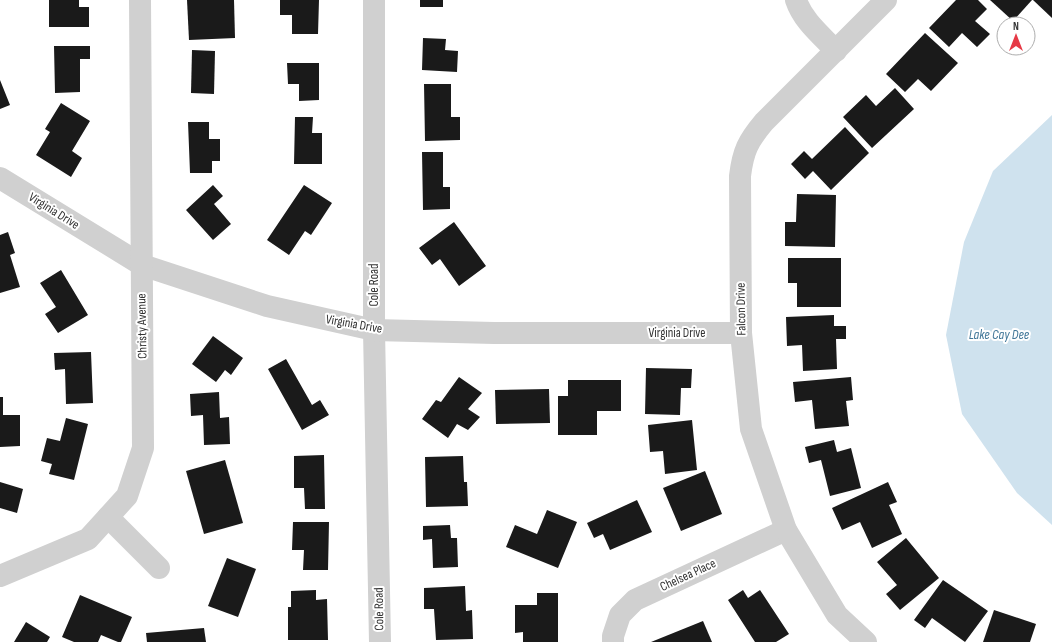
<svg xmlns="http://www.w3.org/2000/svg" width="1052" height="642" font-family="'Sofia Sans Condensed',sans-serif">
<style>
.water{fill:#cfe2ee}
.building{fill:#1a1a1a}
.lines{fill:none;stroke-linecap:round;stroke-linejoin:round}
.minor{stroke:#d0d0d0;stroke-width:22}
.labels{text-anchor:middle;dominant-baseline:central;stroke-width:4;stroke-linejoin:round;paint-order:stroke}
.street-label{font-size:13px;fill:#333;stroke:#fff}
.water-label{font-size:14px;font-style:italic;fill:#3f7597;stroke:#fff}
</style>
<rect width="100%" height="100%" fill="#fff"/>
<polygon class="water" points="1052,115 1052,525 1017,493 962,414 946,335 964,242 993,171"/>
<g class="building">
<polygon points="49,0 79,0 79,7 89,7 89,27 49,27"/>
<polygon points="187,0 234,0 235,38 189,40"/>
<polygon points="280,0 319,0 318,34 292,34 292,15 280,15"/>
<rect x="420" y="0" width="23" height="7"/>
<polygon points="956,0 978,0 987,9 975,21 990,34 977,47 962,33 949,47 929,28"/>
<polygon points="990,0 1032,0 1013,21"/>
<polygon points="1033,0 1052,0 1052,18"/>
<polygon points="925,33 958,63 931,91 918,79 905,92 886,74"/>
<polygon points="423,38 446,39 445,50 458,51 457,72 422,70"/>
<polygon points="54,46 90,46 90,59 80,59 80,92 55,93"/>
<polygon points="192,50 215,51 214,94 191,93"/>
<polygon points="287,63 319,63 319,100 299,101 299,84 288,84"/>
<polygon points="0,80 10,105 0,109"/>
<polygon points="424,84 451,84 451,117 460,117 460,140 425,141"/>
<polygon points="895,88 914,109 872,148 843,117 866,95 876,106"/>
<polygon points="61,103 90,121 72,151 82,158 71,177 36,155 50,132 45,129"/>
<polygon points="295,117 313,117 312,133 322,133 322,164 294,164"/>
<polygon points="188,122 209,122 209,139 220,139 220,161 212,161 212,173 190,173"/>
<polygon points="845,127 869,153 831,190 813,171 805,179 791,164 804,151 812,159"/>
<polygon points="422,152 443,152 443,187 450,187 450,209 423,210"/>
<polygon points="213,185 223,196 214,204 231,224 213,240 186,210"/>
<polygon points="304,185 332,203 311,235 305,231 289,255 267,240"/>
<polygon points="797,194 836,195 835,247 785,246 785,222 796,222"/>
<polygon points="454,222 486,266 459,286 440,259 432,265 419,248"/>
<polygon points="8,232 15,253 10,255 20,287 0,293 0,235"/>
<polygon points="788,258 841,258 841,307 797,307 797,283 788,283"/>
<polygon points="61,270 88,315 58,333 45,314 56,307 40,283"/>
<polygon points="834,315 834,326 846,326 846,339 836,339 837,369 803,371 802,345 787,346 786,317"/>
<polygon points="213,336 243,358 231,375 225,370 216,382 192,364"/>
<polygon points="91,352 93,403 66,404 65,369 55,370 54,353"/>
<polygon points="286,359 312,405 320,400 329,415 302,430 268,369"/>
<polygon points="646,368 692,369 691,388 681,388 680,415 645,414"/>
<polygon points="459,377 482,393 468,409 480,417 468,430 457,424 448,438 422,419 436,400 441,402"/>
<polygon points="851,377 853,400 846,401 849,426 815,429 812,400 795,402 793,382"/>
<polygon points="568,380 621,380 621,411 597,411 597,435 558,435 558,396 568,396"/>
<polygon points="549,389 550,423 496,424 495,390"/>
<polygon points="219,392 220,418 229,417 230,444 204,445 203,415 191,416 190,394"/>
<polygon points="0,397 3,397 3,415 20,415 20,446 0,447"/>
<polygon points="66,418 88,424 74,480 49,474 52,464 41,461 47,438 60,441"/>
<polygon points="692,420 697,470 665,474 663,451 650,452 648,425"/>
<polygon points="834,440 837,452 851,448 861,488 830,496 821,460 809,463 805,447"/>
<polygon points="324,455 325,509 305,509 304,488 294,488 294,456"/>
<polygon points="463,456 464,482 467,482 468,506 426,507 425,457"/>
<polygon points="225,460 243,523 204,534 186,471"/>
<polygon points="705,471 722,514 681,531 663,488"/>
<polygon points="0,482 23,489 17,513 0,508"/>
<polygon points="888,482 897,502 889,505 902,534 872,548 860,522 842,530 832,508"/>
<polygon points="637,500 652,532 610,550 603,534 594,538 587,523"/>
<polygon points="547,510 577,522 558,568 506,547 515,525 537,534"/>
<polygon points="293,522 329,522 328,570 303,570 304,550 292,550"/>
<polygon points="450,525 451,538 457,538 458,567 433,568 432,539 423,540 423,526"/>
<polygon points="906,538 939,578 900,610 886,594 897,585 877,562"/>
<polygon points="227,558 256,569 238,617 208,606"/>
<polygon points="943,580 988,611 965,642 932,618 925,628 914,620"/>
<polygon points="465,586 466,611 472,610 473,639 436,640 434,609 424,609 424,588"/>
<polygon points="316,590 316,600 327,599 328,640 288,640 288,607 291,607 291,591"/>
<polygon points="743,590 748,598 760,590 789,634 776,642 755,642 728,600"/>
<polygon points="537,593 558,593 558,642 523,642 523,632 515,633 515,605 537,605"/>
<polygon points="80,595 132,617 121,642 118,642 101,635 98,642 74,642 62,637"/>
<polygon points="994,610 1036,624 1030,642 983,642"/>
<polygon points="703,621 712,642 651,642"/>
<polygon points="26,622 50,637 47,642 14,642"/>
<polygon points="204,628 206,642 147,642 146,633"/>
</g>
<g class="lines">
<g class="minor">
<polyline points="374,0 374,330 380,642"/>
<path d="M796,0C803,21 821,35 836,51"/>
<polyline points="0,178 142,265 267,306 374,330 494,333 741,333"/>
<polyline points="108,517 159,568"/>
<polyline points="0,576 88,539 127,496 143,448 140,0"/>
<polyline points="613,642 613,636 620,615 635,600 786,530"/>
<path d="M866,642L837,615L786,530L751,429L741,333L740,176C743,151 748,141 764,122L886,0"/>
</g>
</g>
<g class="labels">
<g class="street-label">
<text transform="translate(54 211) rotate(32)">Virginia Drive</text>
<text transform="translate(374 285) rotate(-90)">Cole Road</text>
<text transform="translate(741 309) rotate(-91)">Falcon Drive</text>
<text transform="translate(354 324) rotate(10)">Virginia Drive</text>
<text transform="translate(142 326) rotate(-91)">Christy Avenue</text>
<text x="677" y="333">Virginia Drive</text>
<text transform="translate(688 575) rotate(-25)">Chelsea Place</text>
<text transform="translate(379 609) rotate(-91)">Cole Road</text>
</g>
<g class="water-label">
<text x="999" y="334">Lake Cay Dee</text>
</g>
</g>
<g transform="translate(1016 36)"><circle r="19" fill="#ffffff" stroke="#adadad"/>
<path d="M0-3L7 15L0 10L-7 15Z" fill="#e63946"/>
<text y="-6" font-size="11" font-weight="bold" text-anchor="middle" fill="#333333">N</text>
</g>
</svg>
